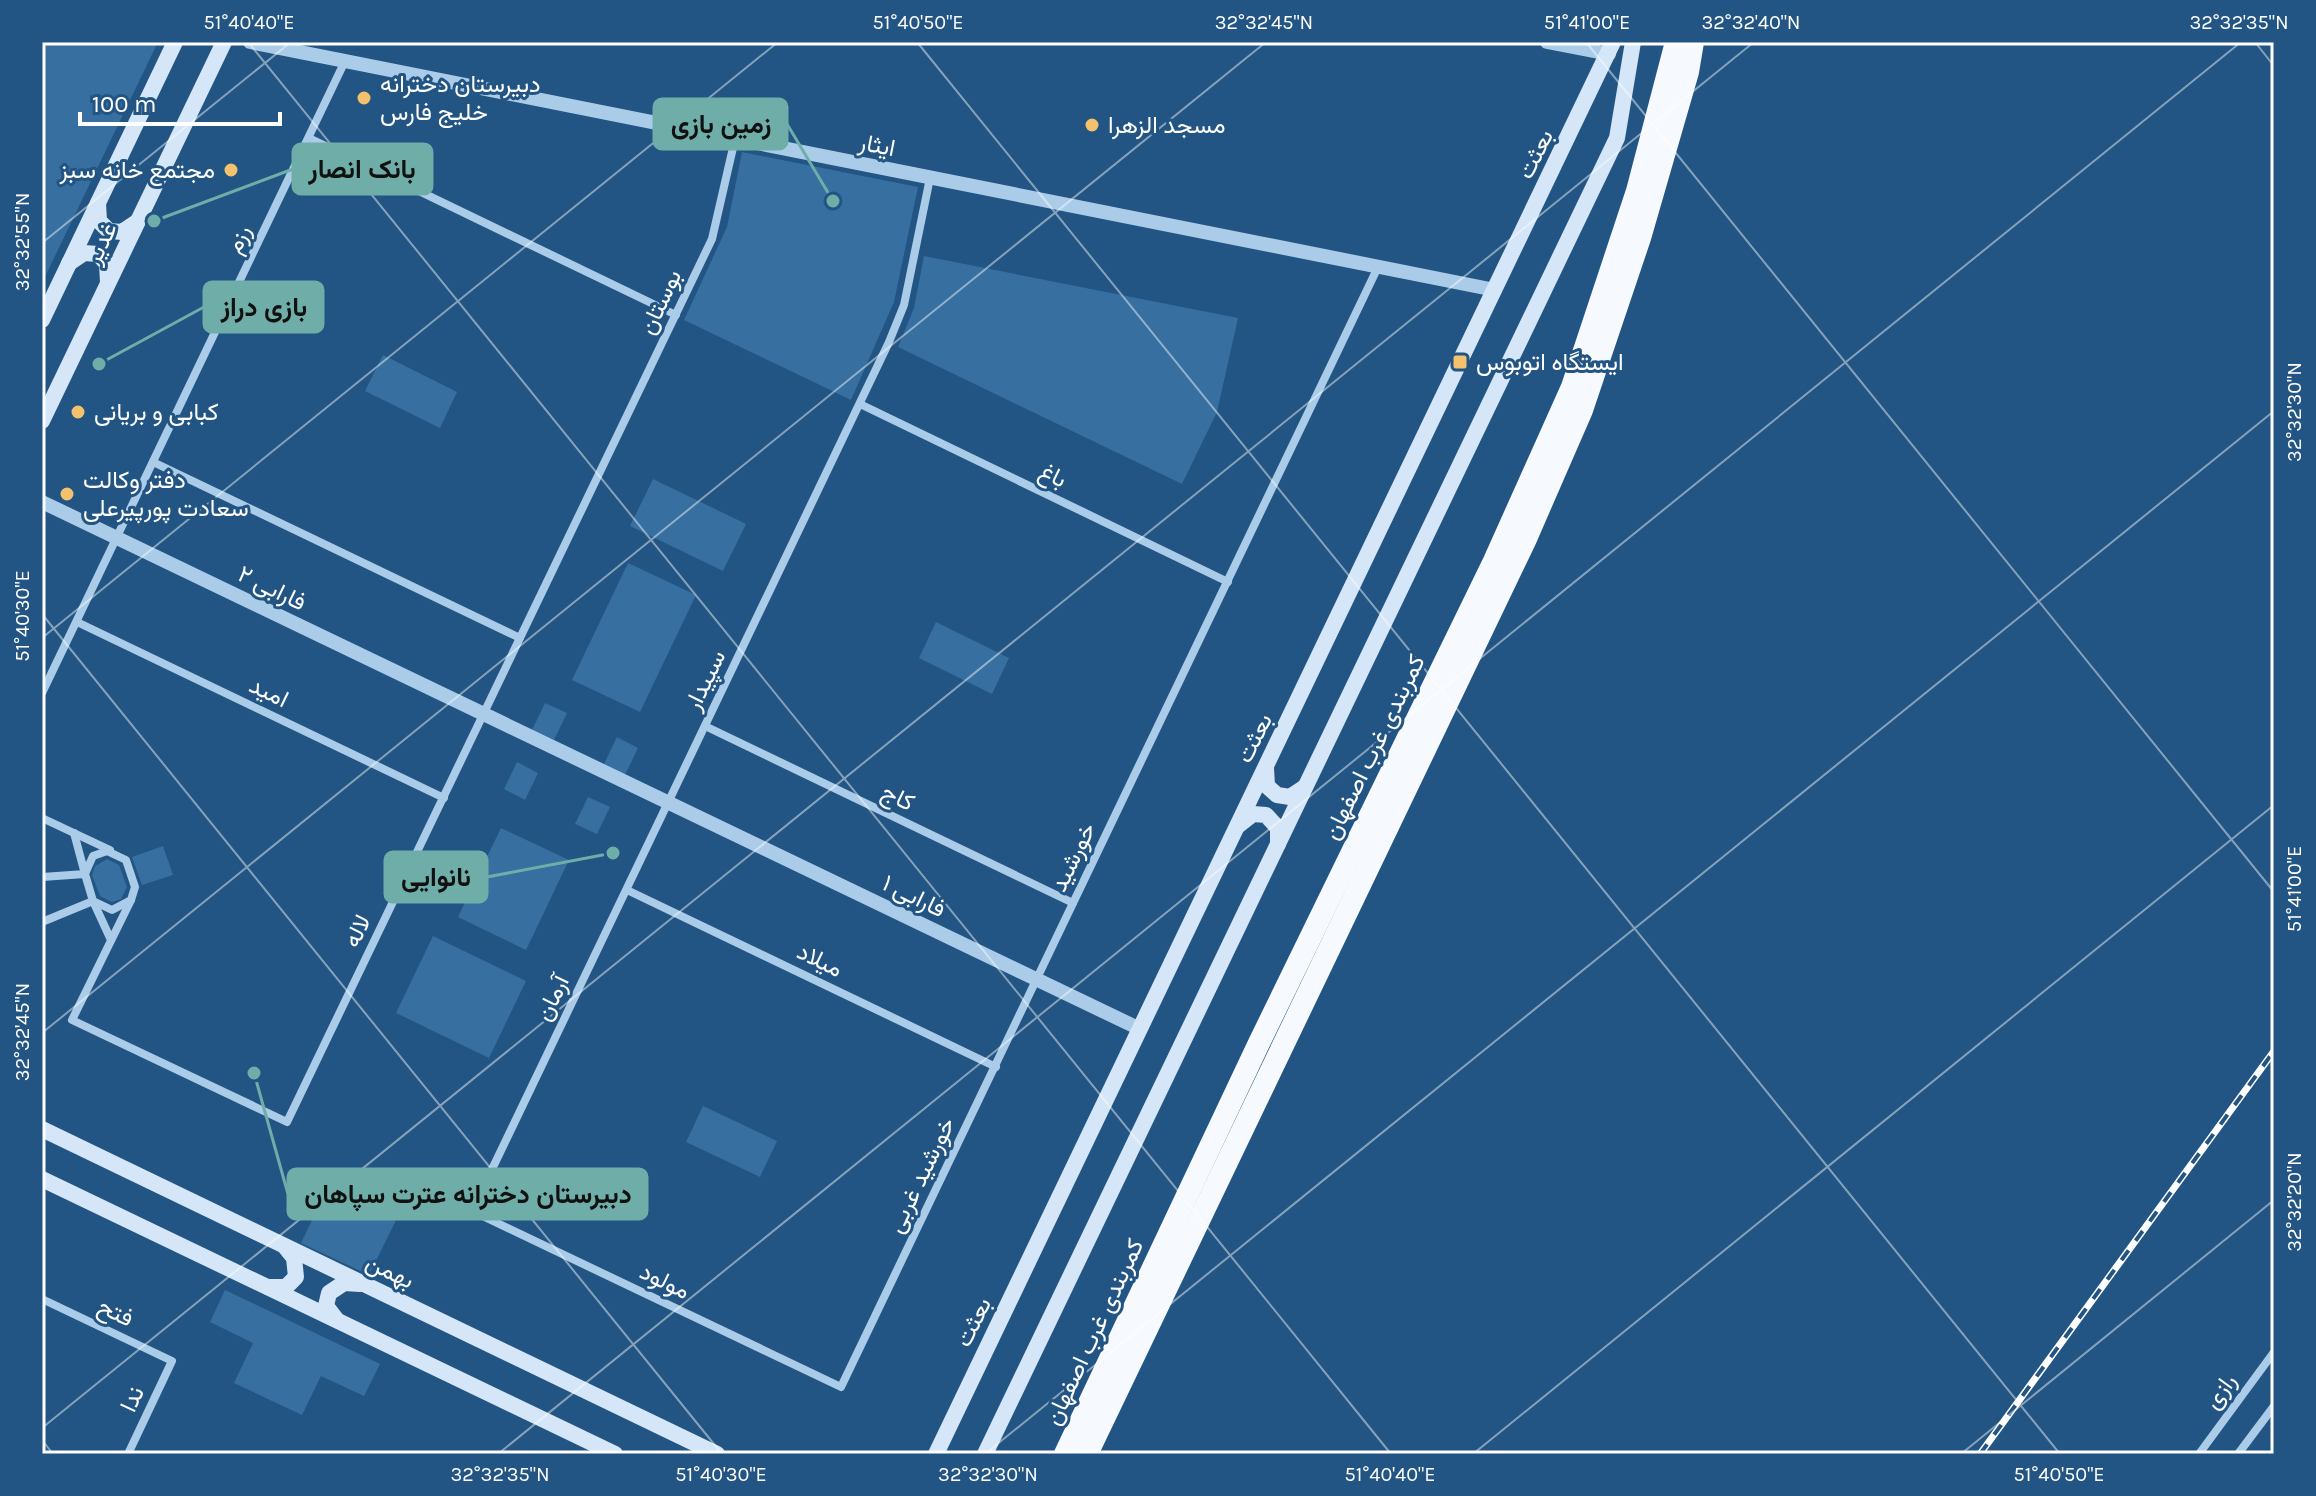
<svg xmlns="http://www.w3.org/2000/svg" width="2316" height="1496" font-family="Karla,Vazirmatn,sans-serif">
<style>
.green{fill:#366fa0}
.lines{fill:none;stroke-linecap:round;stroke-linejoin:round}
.minor{stroke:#aacce8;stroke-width:8}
.tertiary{stroke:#aacce8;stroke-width:14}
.secondary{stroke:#d4e6f7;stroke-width:16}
.trunk{stroke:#f6fafe;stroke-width:22}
.rail-casing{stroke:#fff;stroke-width:7}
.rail{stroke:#225583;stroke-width:4;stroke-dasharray:12;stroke-linecap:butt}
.ticks{fill:none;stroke:#fff;stroke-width:2;stroke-opacity:0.45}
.poi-dot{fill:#f4c16c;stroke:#225583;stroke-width:3}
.labels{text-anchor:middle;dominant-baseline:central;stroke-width:6;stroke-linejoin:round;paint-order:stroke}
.poi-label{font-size:24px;fill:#fff;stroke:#225583;text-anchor:start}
.street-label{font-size:24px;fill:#fff;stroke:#225583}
.leader{fill:none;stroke:#6fada8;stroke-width:3}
.callout-dot{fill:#6fada8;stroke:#225583;stroke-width:3}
.callout{fill:#6fada8;stroke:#6fada8;stroke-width:3}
.callout-label{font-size:26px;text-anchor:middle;font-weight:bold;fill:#111}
.neatline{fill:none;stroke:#fff;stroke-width:3}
.ticks-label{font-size:20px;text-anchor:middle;fill:#fff}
</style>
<rect width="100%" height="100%" fill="#225583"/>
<g class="green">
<polygon points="42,42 158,42 42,283"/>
<polygon points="742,152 918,187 894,302 851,400 684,320 727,227"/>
<polygon points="924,256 1238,318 1217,412 1182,484 898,347 914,308"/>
<polygon points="383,355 457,392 440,428 365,391"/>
<polygon points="653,479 746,524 723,571 630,526"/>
<polygon points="628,563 696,595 640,712 572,680"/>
<polygon points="936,622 1009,658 992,694 919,658"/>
<polygon points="545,703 567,713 554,740 532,730"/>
<polygon points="617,737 638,748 625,775 604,764"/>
<polygon points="517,762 538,773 525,800 504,789"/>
<polygon points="588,797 610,807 597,834 575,824"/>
<polygon points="501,828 569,860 526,950 458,917"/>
<polygon points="163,846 173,875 142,885 132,857"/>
<polygon points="107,859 119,865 127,887 121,899 112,902 100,896 92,875 95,866"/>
<polygon points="433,936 526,981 489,1058 396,1013"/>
<polygon points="703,1106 777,1141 760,1177 686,1142"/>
<polygon points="336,1171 404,1204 369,1275 301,1243"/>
<polygon points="225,1290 380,1364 364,1396 321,1376 302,1415 234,1383 253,1343 210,1322"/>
</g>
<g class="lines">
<g class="minor">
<polyline points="309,138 676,315"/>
<polyline points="930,178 904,305 889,342 472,1211 841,1387 1378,267"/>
<polyline points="860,404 1228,582"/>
<polyline points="153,462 520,638"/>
<polyline points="77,622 444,798"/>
<polyline points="42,693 345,61"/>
<polyline points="705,726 1073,903"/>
<polyline points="42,818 110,850"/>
<polygon points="107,851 126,860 135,887 131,900 112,910 93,901 85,874 93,856"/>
<polyline points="42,877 85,874 74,833"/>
<polyline points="627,890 996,1067"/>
<polyline points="131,900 72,1020 287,1122 712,239 735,139"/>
<polyline points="42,922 93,901 111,940"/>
<polyline points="42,1299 172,1361 128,1454"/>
<polyline points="2199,1454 2274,1352"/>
<polyline points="2238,1454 2274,1406"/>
</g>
<g class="tertiary">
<polyline points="250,42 1495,290"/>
<polyline points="1547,42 1609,54"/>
<polyline points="42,502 1140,1029"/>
</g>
<g class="secondary">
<polyline points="98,203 99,221 109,231 122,232 137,222"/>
<polyline points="69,263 84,253 98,254 107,264 108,282"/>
<polyline points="42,320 175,42"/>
<polyline points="42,421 224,42"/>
<polyline points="1266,768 1267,786 1277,795 1290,797 1305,787"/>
<polyline points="1239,825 1253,814 1266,815 1278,828 1278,844"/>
<polyline points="42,1129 717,1454"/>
<polyline points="42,1179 615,1454"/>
<polyline points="268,1287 286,1287 296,1277 294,1258 286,1248"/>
<polyline points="336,1319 326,1306 329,1293 344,1283 360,1284"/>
<polyline points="936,1454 1613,42"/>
<polyline points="985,1454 1617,138 1633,42"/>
</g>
<g class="trunk">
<polyline points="1065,1454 1259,1043 1494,561 1572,387 1637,191 1676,42"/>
<polyline points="1087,1454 1525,541 1582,410 1640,238 1688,72 1693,42"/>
</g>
<g class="rail-casing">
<polyline id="rail" points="1980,1454 2274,1051"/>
</g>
<use href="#rail" class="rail"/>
</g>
<path class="ticks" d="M248,42L1391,1454M917,42L2060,1454M1586,42L2274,892M2255,42L2274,66M42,243L291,42M42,614L722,1454M42,638L778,42M42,1033L1266,42M42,1428L1754,42M42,1440L53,1454M498,1454L2241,42M985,1454L2274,411M1473,1454L2274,805M1961,1454L2274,1200"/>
<g class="poi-dot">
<circle cx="364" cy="98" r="8"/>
<circle cx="1092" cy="125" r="8"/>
<circle cx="231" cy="170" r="8"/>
<rect x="1452" y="354" width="16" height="16" rx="4"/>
<circle cx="78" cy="412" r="8"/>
<circle cx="67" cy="494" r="8"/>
</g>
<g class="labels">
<g class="poi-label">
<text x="380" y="84">دبیرستان دخترانه<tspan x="380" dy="28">خلیج فارس</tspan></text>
<text x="1108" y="125">مسجد الزهرا</text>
<text x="215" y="170" text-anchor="end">مجتمع خانه سبز</text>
<text x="1476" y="362">ایستگاه اتوبوس</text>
<text x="94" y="412">کبابی و بریانی</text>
<text x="83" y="480">دفتر وکالت<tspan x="83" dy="28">سعادت پورپیرعلی</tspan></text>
</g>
<g class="street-label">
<text transform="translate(877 145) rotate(11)">ایثار</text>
<text transform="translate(1535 154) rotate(-64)">بعثت</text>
<text transform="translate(238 239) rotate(-64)">رزم</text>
<text transform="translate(101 243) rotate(-64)">غدیر</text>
<text transform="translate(660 302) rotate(-65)">بوستان</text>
<text transform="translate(1053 475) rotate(26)">باغ</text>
<text transform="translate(272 588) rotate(26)">فارابی ۲</text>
<text transform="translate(705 680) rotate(-64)">سپیدار</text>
<text transform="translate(269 692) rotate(26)">امید</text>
<text transform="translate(1254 738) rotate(-64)">بعثت</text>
<text transform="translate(1374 747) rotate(-64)">کمربندی غرب اصفهان</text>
<text transform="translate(898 797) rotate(26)">کاج</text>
<text transform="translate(1073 857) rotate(-64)">خورشید</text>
<text transform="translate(914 896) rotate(26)">فارابی ۱</text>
<text transform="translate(357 931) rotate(-64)">لاله</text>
<text transform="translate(820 960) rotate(26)">میلاد</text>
<text transform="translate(552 998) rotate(-64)">آرمان</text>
<text transform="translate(921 1175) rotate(-64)">خورشید غربی</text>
<text transform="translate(390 1271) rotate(26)">بهمن</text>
<text transform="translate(665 1281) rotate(26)">مولود</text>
<text transform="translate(116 1312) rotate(26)">فتح</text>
<text transform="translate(973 1322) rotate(-64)">بعثت</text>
<text transform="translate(1094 1332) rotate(-65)">کمربندی غرب اصفهان</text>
<text transform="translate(2220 1391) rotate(-54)">رازی</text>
<text transform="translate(132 1399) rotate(-65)">ندا</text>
</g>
</g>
<path class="leader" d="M833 201L787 124M154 221L293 169M99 364L204 307M613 853L487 877M254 1073L288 1194"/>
<g class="callout-dot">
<circle cx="833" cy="201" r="8"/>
<circle cx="154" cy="221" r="8"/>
<circle cx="99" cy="364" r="8"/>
<circle cx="613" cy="853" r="8"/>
<circle cx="254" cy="1073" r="8"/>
</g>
<g class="callout">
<rect x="654" y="99" width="133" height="50" rx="8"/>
<rect x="293" y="144" width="139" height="50" rx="8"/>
<rect x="204" y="282" width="119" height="50" rx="8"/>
<rect x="385" y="852" width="102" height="50" rx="8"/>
<rect x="288" y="1169" width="359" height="50" rx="8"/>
</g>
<g class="callout-label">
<text x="721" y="133">زمین بازی</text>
<text x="362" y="178">بانک انصار</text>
<text x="264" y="316">بازی دراز</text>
<text x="436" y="886">نانوایی</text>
<text x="468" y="1203">دبیرستان دخترانه عترت سپاهان</text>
</g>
<rect width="2316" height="1496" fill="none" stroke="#225583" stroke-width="88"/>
<path d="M80 112v12h200v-12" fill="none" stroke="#ffffff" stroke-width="4"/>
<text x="92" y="112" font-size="24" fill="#ffffff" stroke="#225583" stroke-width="6" paint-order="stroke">100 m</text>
<rect x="44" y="44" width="2228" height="1408" class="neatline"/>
<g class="ticks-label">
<text x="249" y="29">51°40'40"E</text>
<text x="918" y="29">51°40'50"E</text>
<text x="1264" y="29">32°32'45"N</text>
<text x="1587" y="29">51°41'00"E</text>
<text x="1751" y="29">32°32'40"N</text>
<text x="2239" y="29">32°32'35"N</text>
<text transform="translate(22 242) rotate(-90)" y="7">32°32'55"N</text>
<text transform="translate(2294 412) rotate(-90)" y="7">32°32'30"N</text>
<text transform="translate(22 616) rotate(-90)" y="7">51°40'30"E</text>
<text transform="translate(2294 889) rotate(-90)" y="7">51°41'00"E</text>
<text transform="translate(22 1032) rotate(-90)" y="7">32°32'45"N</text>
<text transform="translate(2294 1202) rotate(-90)" y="7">32°32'20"N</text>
<text x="500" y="1481">32°32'35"N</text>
<text x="721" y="1481">51°40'30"E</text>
<text x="988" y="1481">32°32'30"N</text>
<text x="1390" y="1481">51°40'40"E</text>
<text x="2059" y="1481">51°40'50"E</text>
</g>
</svg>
